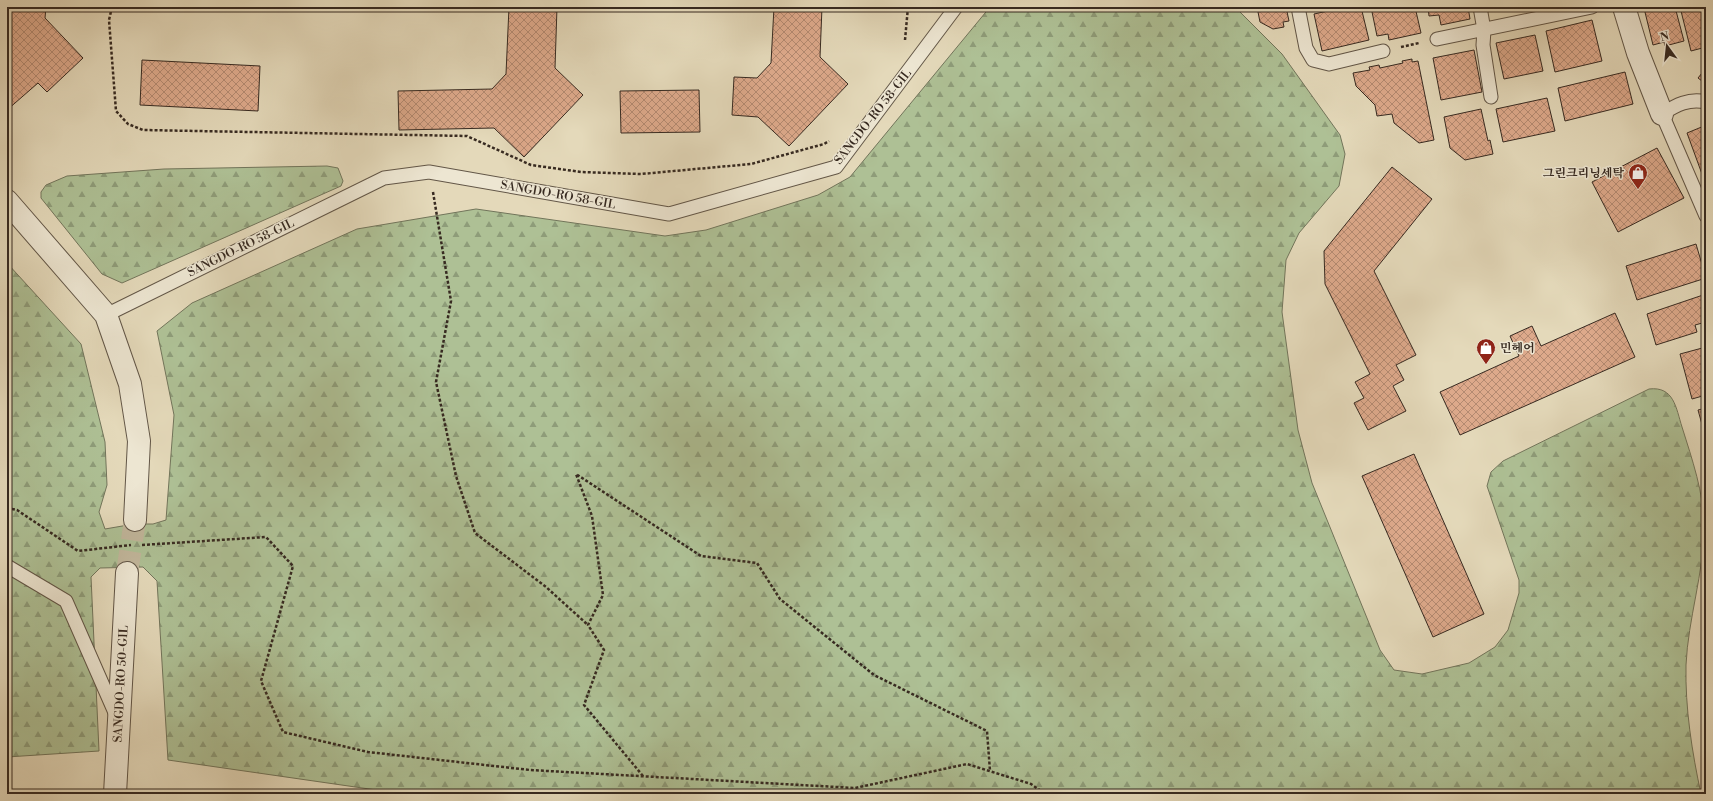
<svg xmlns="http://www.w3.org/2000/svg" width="1713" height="801" font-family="'Libre Bodoni','Noto Serif KR',serif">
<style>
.forest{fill:url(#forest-firs);stroke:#72755b}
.building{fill:url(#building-cross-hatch);stroke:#372a21}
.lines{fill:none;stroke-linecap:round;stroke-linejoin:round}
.street-tunnel{stroke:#c1b69b;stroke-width:22;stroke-dasharray:22 11;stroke-linecap:butt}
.lane-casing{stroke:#625647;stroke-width:15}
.street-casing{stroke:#625647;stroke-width:24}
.path{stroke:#372a21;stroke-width:2.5;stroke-dasharray:3 2;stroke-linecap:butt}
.lane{stroke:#ede6d2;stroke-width:13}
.street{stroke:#ede6d2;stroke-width:22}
.labels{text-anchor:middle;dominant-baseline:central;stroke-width:3;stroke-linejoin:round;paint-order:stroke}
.street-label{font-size:12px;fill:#372a21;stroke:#ede6d2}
.poi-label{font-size:12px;font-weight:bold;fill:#372a21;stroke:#ede6d2;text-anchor:end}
</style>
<defs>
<pattern id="forest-firs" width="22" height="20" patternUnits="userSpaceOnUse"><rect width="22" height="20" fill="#aec095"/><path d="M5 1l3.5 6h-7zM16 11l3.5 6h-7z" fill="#8e9c79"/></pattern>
<pattern id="building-cross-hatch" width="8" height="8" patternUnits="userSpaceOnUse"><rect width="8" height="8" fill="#dda98b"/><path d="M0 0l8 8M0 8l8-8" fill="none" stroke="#b48a71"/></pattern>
</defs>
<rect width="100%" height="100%" fill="#e4d9ba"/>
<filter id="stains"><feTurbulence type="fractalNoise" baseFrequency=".005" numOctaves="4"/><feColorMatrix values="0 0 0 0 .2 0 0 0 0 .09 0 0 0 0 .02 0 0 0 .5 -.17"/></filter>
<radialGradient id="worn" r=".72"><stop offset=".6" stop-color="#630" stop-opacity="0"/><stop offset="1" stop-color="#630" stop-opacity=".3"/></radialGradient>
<g class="forest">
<path d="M990,7H1235L1282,54L1340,135L1345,154L1339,186L1299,233L1286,260L1282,312L1298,430L1312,483L1380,650L1394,670L1422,674L1469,663L1495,647L1508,630L1519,593V580L1487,486L1491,472L1503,461L1649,389C1674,386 1676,408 1682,427C1692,459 1704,493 1704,527C1704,573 1688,619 1686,665C1685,708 1692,752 1701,794H404L168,760L157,581L143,567L100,568L91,577L99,751L7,757V263L81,344L105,442L107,485L99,512L105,529L134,524H153L166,520L174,415L157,331L192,303L357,229L476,209L665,236L706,230L818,195L850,177Z"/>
<polygon points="327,166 338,168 343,181 341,186 122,283 102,274 41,198 41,192 46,185 67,176 164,169"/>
</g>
<g class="building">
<polygon points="7,7 46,7 45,18 83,58 47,92 38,83 7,110"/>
<polygon points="509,7 557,7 555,68 583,95 524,157 494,128 399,130 398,91 492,89 506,74"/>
<polygon points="774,7 822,7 820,57 848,84 789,146 758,117 732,115 734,77 757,78 771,63"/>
<polygon points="1257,7 1286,7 1289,21 1283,22 1284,27 1273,29 1260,22"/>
<polygon points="1346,7 1361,7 1369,40 1322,51 1314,14"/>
<polygon points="1371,7 1415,7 1421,33 1389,40 1388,34 1377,36"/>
<polygon points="1428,7 1468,7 1470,19 1441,25 1439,15 1429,16"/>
<polygon points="1502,7 1523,7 1502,11"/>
<polygon points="1648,7 1675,7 1684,41 1665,46 1664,42 1653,45 1644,8"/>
<polygon points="1680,7 1706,7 1706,47 1691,51"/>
<polygon points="1592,20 1602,61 1555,72 1546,31"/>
<polygon points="1535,35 1543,71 1504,79 1496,43"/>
<polygon points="1474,50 1482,92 1441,100 1433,58"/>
<polygon points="1412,59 1412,62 1418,61 1434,140 1419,143 1394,123 1392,114 1377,116 1375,105 1356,86 1353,73 1370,70 1369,67 1379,65 1380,68 1403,63 1402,61"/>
<polygon points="142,60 260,66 258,111 140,105"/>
<polygon points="1706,68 1706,84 1698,78"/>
<polygon points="1625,72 1633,104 1565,121 1558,88"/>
<polygon points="699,90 700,132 621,133 620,91"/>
<polygon points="1547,98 1555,131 1503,142 1496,109"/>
<polygon points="1481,109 1488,141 1490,140 1493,154 1465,160 1450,148 1444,117"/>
<polygon points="1704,126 1706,128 1706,185 1687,133"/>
<polygon points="1657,148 1684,198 1618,232 1592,182"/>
<polygon points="1392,167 1432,199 1374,271 1416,355 1396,365 1404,380 1393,386 1406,411 1368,430 1354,403 1364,398 1355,382 1370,374 1325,284 1324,251"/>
<polygon points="1696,244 1706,278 1637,300 1626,266"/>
<polygon points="1706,294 1706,322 1695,325 1697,332 1656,345 1647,314"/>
<polygon points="1615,313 1635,357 1460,435 1440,392 1519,356 1510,336 1532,326 1541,346"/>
<polygon points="1706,347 1706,395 1692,399 1680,354"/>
<polygon points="1706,408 1706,439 1698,410"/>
<polygon points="1414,454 1484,614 1433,637 1362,476"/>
</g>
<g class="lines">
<polyline class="street-tunnel" points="127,573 135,520"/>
<g class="lane-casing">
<g id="lane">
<polyline points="1298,7 1306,48 1313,60 1329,64 1383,51"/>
<polyline points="1480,7 1484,30 1483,45 1491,97"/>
<polyline points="1437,39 1592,7"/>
<path d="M1706,102C1689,98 1676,105 1662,114L1706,216"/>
<polyline points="106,315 384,178 429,172 669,214 836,167 956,7"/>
<polyline points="7,566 66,601 116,715"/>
</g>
</g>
<g class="street-casing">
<g id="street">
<polyline points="1624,7 1638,53 1662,114"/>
<polyline points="7,201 106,315 130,384 139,441 135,520"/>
<polyline points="115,794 127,573"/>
</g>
</g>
<g class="path">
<polyline points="112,7 109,20 116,111 128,124 143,130 467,136 531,165 581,172 641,174 751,164 824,144 829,141"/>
<polyline points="905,40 908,7"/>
<polyline points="1401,47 1419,43"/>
<polyline points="433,192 451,301 436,382 456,476 475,533 546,587 588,625"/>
<polyline points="7,508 17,510 78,551 131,545"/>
<polyline points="142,545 266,537 293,566 261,681 283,732 368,752 530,770 855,788 967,764 1031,784 1045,794"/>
<polyline points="643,776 584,705 604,650 588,625 603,595 592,516 576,474 701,556 757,563 780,599 874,675 987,731 990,771"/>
</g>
<use href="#lane" class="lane"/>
<use href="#street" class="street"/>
</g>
<defs>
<g id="shop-pin" transform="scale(1)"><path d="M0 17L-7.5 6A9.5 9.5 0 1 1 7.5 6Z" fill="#8f2418" stroke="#ede6d2"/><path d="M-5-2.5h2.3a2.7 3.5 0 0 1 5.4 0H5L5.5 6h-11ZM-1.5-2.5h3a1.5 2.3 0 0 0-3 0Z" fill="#fff"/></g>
</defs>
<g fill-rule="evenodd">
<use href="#shop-pin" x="1638" y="173"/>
<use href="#shop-pin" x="1486" y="348"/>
</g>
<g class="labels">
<g class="street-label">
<text transform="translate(873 117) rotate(-52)">SANGDO-RO 58-GIL</text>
<text transform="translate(558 195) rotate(10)">SANGDO-RO 58-GIL</text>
<text transform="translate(241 248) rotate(-26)">SANGDO-RO 58-GIL</text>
<text transform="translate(121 684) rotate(-87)">SANGDO-RO 50-GIL</text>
</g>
<g class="poi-label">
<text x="1624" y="173">그린크리닝세탁</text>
<text x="1500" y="348" text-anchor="start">민헤어</text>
</g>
</g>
<rect width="1713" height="801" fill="none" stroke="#e4d9ba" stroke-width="24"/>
<rect x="8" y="8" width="1697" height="785" fill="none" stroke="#372a21" stroke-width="2"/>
<rect x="12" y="12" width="1689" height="777" fill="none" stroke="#372a21"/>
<g transform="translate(1667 46) rotate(345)" stroke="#ede6d2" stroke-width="3" paint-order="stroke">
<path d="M0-3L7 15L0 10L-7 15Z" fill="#372a21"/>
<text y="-6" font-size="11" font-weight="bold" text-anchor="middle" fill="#372a21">N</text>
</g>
<rect width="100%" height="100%" filter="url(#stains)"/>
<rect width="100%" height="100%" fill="url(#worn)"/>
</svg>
